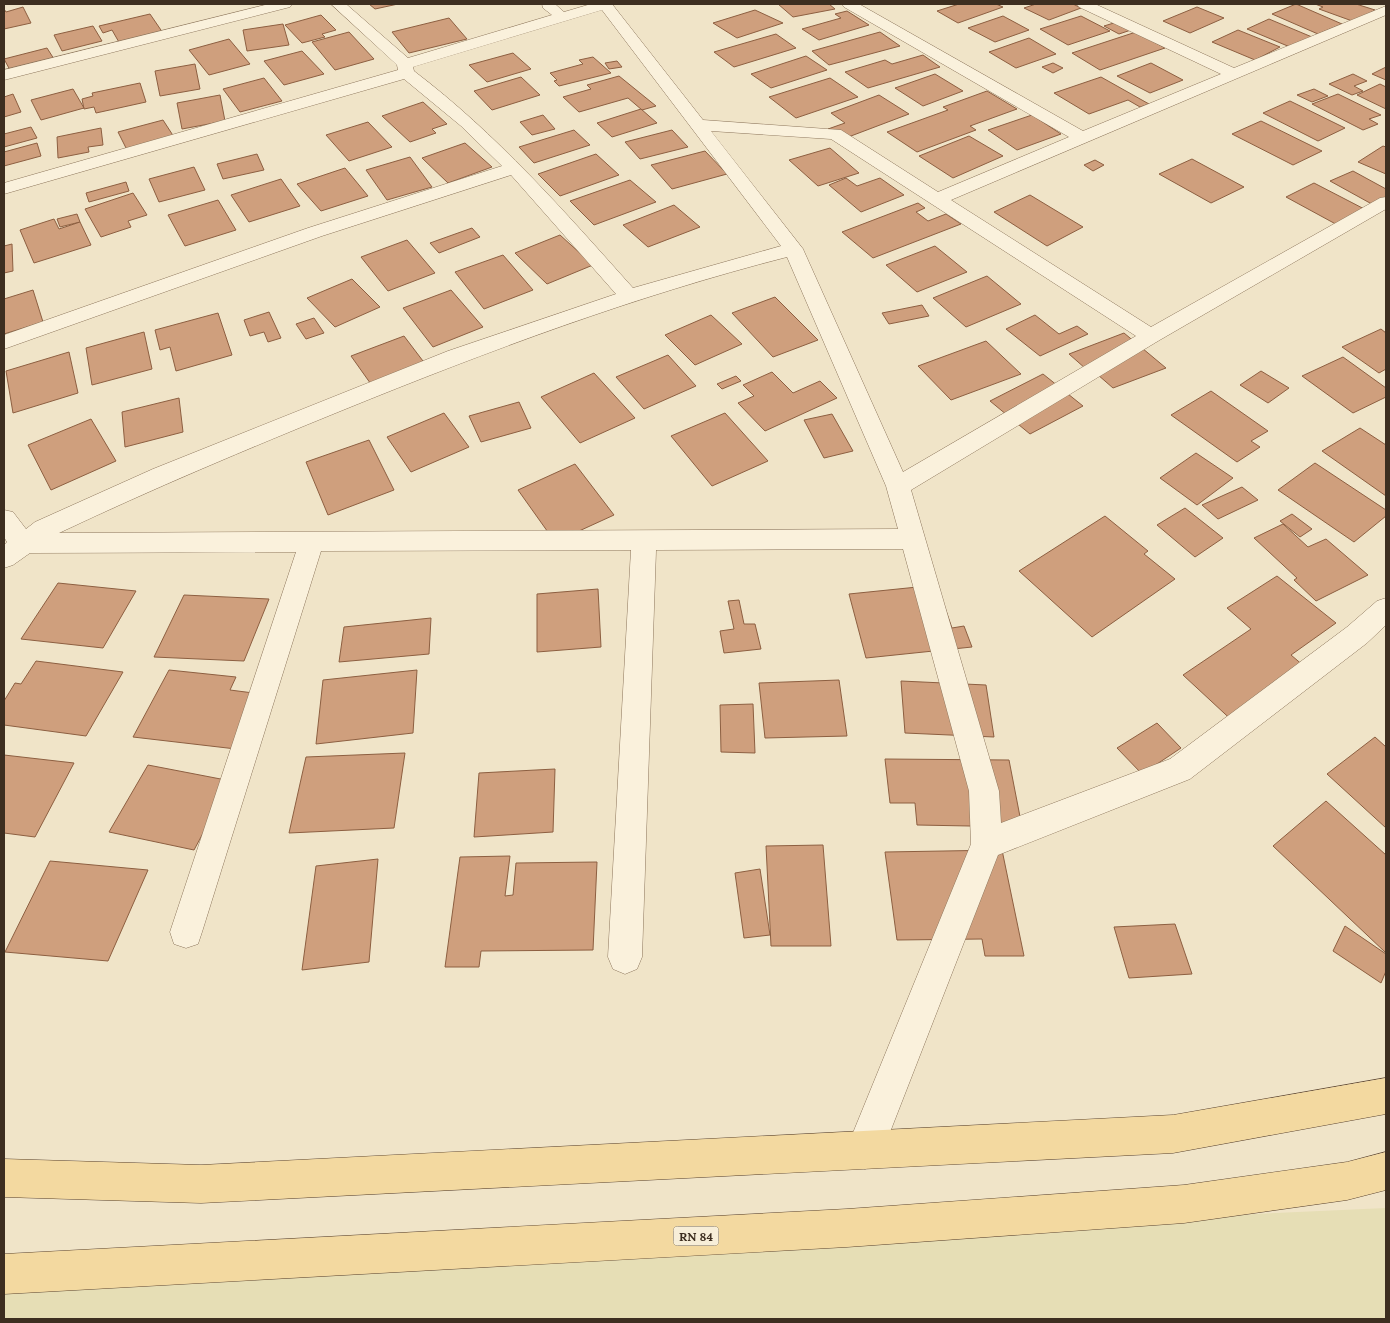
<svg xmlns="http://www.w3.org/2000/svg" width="1390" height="1323" font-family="Lora,serif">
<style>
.farmland{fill:#e6deb5}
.building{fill:#cf9f7d;stroke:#8d5f41}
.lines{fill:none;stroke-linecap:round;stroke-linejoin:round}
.street-casing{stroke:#8d765c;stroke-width:1}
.primary-casing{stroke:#5b4430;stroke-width:1}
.street{fill:#faf1dc;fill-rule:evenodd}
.primary{fill:#f3d9a0;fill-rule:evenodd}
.labels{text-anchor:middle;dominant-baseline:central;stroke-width:4;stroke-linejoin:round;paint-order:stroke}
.shield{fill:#f7eed8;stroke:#756857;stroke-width:1}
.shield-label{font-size:12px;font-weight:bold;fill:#3d2e20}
</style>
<rect width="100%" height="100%" fill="#f0e4c8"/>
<polygon class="farmland" points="1386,1208 1386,1319 4,1319 4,1272"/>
<g class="building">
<polygon points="369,4 398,4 375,9"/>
<polygon points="778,4 829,4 835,9 793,17"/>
<polygon points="959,4 996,4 1003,7 958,23 937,11"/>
<polygon points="1036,4 1073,4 1081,8 1049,20 1024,8"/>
<polygon points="1296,4 1342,24 1318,34 1272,14"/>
<polygon points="1315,4 1356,4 1375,10 1355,22 1319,9 1323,7"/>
<polygon points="23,7 31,23 4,29 4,9 6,12"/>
<polygon points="1197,7 1224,18 1190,33 1163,21"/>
<polygon points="755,10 783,23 737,38 713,23"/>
<polygon points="847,11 869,25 819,40 802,29 841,18 835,14"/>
<polygon points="150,14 163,33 120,44 112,30 103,33 99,26"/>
<polygon points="321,15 336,30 322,34 325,37 302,43 285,25"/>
<polygon points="1003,16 1029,30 995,42 968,28"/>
<polygon points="1081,16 1110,31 1068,45 1040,29"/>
<polygon points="449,18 467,39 409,53 392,32"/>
<polygon points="1269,19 1312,37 1290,47 1247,29"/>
<polygon points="1117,22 1131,30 1119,34 1104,26"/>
<polygon points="283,24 289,45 247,51 243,30"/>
<polygon points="93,26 102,41 62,51 54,35"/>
<polygon points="1238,30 1280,47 1255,60 1212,42"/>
<polygon points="349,32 374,59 335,70 312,42"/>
<polygon points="880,32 900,46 829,65 812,51"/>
<polygon points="1136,32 1165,48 1100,70 1072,53"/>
<polygon points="776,34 796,48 734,67 714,52"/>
<polygon points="1029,38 1056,54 1016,68 989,52"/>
<polygon points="229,39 250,64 209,75 189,50"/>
<polygon points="47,48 54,59 10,70 4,59"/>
<polygon points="302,51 324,74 284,85 264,61"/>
<polygon points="513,53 531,69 487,82 469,65"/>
<polygon points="923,55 940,67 868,88 845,72 885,60 892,64"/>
<polygon points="806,56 827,70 771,88 751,74"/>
<polygon points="593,57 611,73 559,86 554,81 557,80 550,73 583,64 579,60"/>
<polygon points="617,61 622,67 609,69 605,63"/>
<polygon points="1053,63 1063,68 1053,73 1042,67"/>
<polygon points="1151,63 1183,80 1150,93 1117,76"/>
<polygon points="195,64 200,89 160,96 155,71"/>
<polygon points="1386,67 1386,80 1372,74"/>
<polygon points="935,74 963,91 923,106 895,88"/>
<polygon points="1353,74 1367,81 1354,86 1363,91 1352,95 1329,84"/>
<polygon points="619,76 656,106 642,110 628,98 579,112 563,97 591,89 587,85"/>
<polygon points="521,77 540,95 492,110 474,91"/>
<polygon points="1101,77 1149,104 1140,107 1128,100 1089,114 1054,93"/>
<polygon points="264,78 282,101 240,112 223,89"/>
<polygon points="830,78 858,97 796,118 769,97"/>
<polygon points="140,83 146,102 96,113 94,107 84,109 82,99 93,96 92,93"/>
<polygon points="1380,84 1386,87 1386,109 1357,95"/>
<polygon points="73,89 84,108 41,120 31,100"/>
<polygon points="1314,89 1328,96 1312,102 1297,95"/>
<polygon points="987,91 1017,109 970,126 976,130 917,152 887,132 948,110 943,107"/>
<polygon points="13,94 21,112 4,117 4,97"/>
<polygon points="1338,94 1381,115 1369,119 1378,124 1363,130 1312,104"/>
<polygon points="220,95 225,121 182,129 177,103"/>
<polygon points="879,95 909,114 843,139 828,129 845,123 831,113"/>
<polygon points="1290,101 1345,128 1318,141 1263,113"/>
<polygon points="423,102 447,124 432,129 436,133 410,142 382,116"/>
<polygon points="641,109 657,123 612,137 597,123"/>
<polygon points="543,115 555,129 532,135 520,122"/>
<polygon points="1032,115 1061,134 1017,150 988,130"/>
<polygon points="163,120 174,137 127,150 118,132"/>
<polygon points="1261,121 1322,151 1293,165 1232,134"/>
<polygon points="368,122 392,147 349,161 326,135"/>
<polygon points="31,127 37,138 4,147 4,134"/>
<polygon points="101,128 103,145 88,147 89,152 58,158 57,137"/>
<polygon points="574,130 590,145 534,163 519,147"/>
<polygon points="672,130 688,147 640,159 625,142"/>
<polygon points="969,136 1003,156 953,178 919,156"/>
<polygon points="37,143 41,156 4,166 4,152"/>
<polygon points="465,143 492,167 448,183 422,158"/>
<polygon points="1383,146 1386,147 1386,174 1358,162"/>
<polygon points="830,148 859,173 818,186 789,160"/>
<polygon points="705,151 727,174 672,189 651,165"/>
<polygon points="257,154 264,170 223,179 217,164"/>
<polygon points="596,154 619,175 560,196 538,174"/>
<polygon points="410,157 432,187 387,200 366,170"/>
<polygon points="1192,159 1244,187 1211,203 1159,174"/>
<polygon points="1095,160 1104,165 1093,171 1084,165"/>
<polygon points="194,167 205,190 159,202 149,179"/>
<polygon points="345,168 368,196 321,211 297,184"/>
<polygon points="1353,171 1386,189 1386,204 1379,208 1330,181"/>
<polygon points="846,178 857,186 880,178 904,195 861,212 829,185"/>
<polygon points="281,179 300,206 249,222 231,195"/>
<polygon points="630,180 656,202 594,225 570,201"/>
<polygon points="126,182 129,191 89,202 86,193"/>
<polygon points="1314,183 1372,213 1343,228 1286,197"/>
<polygon points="133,193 147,215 128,221 131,227 101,237 85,209"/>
<polygon points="1030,195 1083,227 1047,246 994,212"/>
<polygon points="218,200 236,230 185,246 168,215"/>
<polygon points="918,203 925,208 916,212 928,221 946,214 961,224 873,258 842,232"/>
<polygon points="674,205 700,227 648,247 623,225"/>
<polygon points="77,214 80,222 60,227 57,219"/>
<polygon points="54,219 59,229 80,222 91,245 34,263 20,230"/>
<polygon points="472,228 480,237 439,253 430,243"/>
<polygon points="560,235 593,265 547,284 515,253"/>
<polygon points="407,240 435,273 388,291 361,257"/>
<polygon points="12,244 13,271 4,273 4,246"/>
<polygon points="935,246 967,272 917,292 886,265"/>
<polygon points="503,255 533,290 484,309 455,272"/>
<polygon points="987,276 1021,304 966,327 933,298"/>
<polygon points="352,279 380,307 335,327 307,298"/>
<polygon points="33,290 43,322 4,334 4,299"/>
<polygon points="451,290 483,327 433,347 403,308"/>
<polygon points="775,297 818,340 773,357 732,313"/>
<polygon points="922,305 929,316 889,324 882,313"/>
<polygon points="269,312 281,338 268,342 264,332 250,336 244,320"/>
<polygon points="218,313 232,355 176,371 170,347 160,350 155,330"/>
<polygon points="711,315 742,344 695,365 665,335"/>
<polygon points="1035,315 1059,334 1077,326 1088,334 1040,356 1006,329"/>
<polygon points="314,318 324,333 306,339 296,324"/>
<polygon points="1381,329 1386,333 1386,369 1379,373 1342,347"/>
<polygon points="144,332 152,369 92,385 86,348"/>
<polygon points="1124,333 1166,368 1113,388 1090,368 1086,369 1069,354"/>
<polygon points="404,336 426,365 373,387 351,356"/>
<polygon points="986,341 1021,374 951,400 918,366"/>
<polygon points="69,352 78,393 13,413 6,371"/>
<polygon points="668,355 696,386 644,409 616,377"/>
<polygon points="1343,357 1386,388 1386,397 1353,413 1302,376"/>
<polygon points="1261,371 1289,388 1268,403 1240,385"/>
<polygon points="772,372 793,393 820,381 837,398 765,431 738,403 754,396 743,385"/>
<polygon points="594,373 635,418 580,443 541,397"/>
<polygon points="1043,374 1083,406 1030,434 990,401"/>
<polygon points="736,376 741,381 722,389 717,384"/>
<polygon points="1211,391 1268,431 1251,441 1260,447 1237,462 1171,415"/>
<polygon points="179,398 183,432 125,447 122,412"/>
<polygon points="519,402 531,428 481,442 469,416"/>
<polygon points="444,413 469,447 411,472 387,437"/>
<polygon points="725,413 768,461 712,486 671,436"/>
<polygon points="832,414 853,451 824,458 804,420"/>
<polygon points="91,419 116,461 51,490 28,445"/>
<polygon points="1360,428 1386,445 1386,496 1322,451"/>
<polygon points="369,440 394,490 328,515 306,462"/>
<polygon points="1196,453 1233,478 1197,505 1160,478"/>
<polygon points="1315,463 1386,510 1386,516 1354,542 1278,490"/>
<polygon points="575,464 614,515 555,542 518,490"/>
<polygon points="1242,487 1258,500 1218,519 1202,505"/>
<polygon points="1185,508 1223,538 1195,557 1157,525"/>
<polygon points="1292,514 1312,529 1300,537 1280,521"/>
<polygon points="1105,516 1148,551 1144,554 1175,579 1092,637 1019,571"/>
<polygon points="1283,524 1308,547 1326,539 1368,575 1316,601 1294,580 1297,578 1254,538"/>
<polygon points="1277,576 1336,623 1291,655 1311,672 1238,726 1183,675 1251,629 1227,608"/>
<polygon points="58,583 136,591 103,648 21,639"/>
<polygon points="937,585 952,628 964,626 972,647 866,658 849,594"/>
<polygon points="598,589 601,647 537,652 537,594"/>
<polygon points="184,595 269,599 244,661 154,657"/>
<polygon points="739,600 744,624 755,624 761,649 724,653 720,631 734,629 728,601"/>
<polygon points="431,618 429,654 339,662 344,627"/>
<polygon points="36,661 123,672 86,736 4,725 4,701 15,683 21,684"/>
<polygon points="169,670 236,677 230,690 261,694 236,749 133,737"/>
<polygon points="417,670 413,733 316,744 323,680"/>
<polygon points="839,680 847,736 765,738 759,683"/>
<polygon points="901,681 986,685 994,737 905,733"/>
<polygon points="753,704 755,753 721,752 720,705"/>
<polygon points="1157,723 1181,748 1142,774 1117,748"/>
<polygon points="1375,737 1386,747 1386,828 1327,774"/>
<polygon points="405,753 394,828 289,833 306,757"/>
<polygon points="4,755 74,763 35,837 4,833"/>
<polygon points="885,759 1009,760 1022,827 917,825 915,803 890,803"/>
<polygon points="148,765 231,781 194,850 109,832"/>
<polygon points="555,769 553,832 474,837 479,773"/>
<polygon points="1326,801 1386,855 1386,953 1273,846"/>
<polygon points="823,845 831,946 771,946 766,846"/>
<polygon points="1002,850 1024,956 985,956 982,939 897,940 885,852"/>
<polygon points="510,856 505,896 513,895 516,863 597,862 593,950 481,951 479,967 445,967 460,857"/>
<polygon points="378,859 369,962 302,970 316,866"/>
<polygon points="50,861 148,870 108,961 5,952"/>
<polygon points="760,869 770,935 744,938 735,873"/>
<polygon points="1175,924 1192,974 1129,978 1114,927"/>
<polygon points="1345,926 1386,954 1386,971 1381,983 1333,951"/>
</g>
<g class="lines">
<g class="street-casing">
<g id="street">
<polygon points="269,4 292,4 290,7 4,80 4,70"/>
<path d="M331,4H346L408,58L552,15L543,8L542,4H555L564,12L591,4H612L703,120L841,130L938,192L1069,137L844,7L842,4H859L1083,131L1221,74L1079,7L1077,4H1095L1234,68L1386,6V15L951,200L1151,327L1380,198L1386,197V209L1158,341L911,490L999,791L1001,823L1170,759L1347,627L1377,601L1386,598V625L1367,643L1190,779L998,855L878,1163L865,1169L852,1163L846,1150L971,844L969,791L903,549L656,550L642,957L637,969L625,974L613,969L608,957L631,550L321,551L202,932L198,944L186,948L174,944L170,932L296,552L30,553L13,565L4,568V545L7,542L4,537V510L13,512L26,529L35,522L153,469L448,351L616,294L511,175L322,236L4,349V335L308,228L502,166L461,126L404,79L4,194V183L398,70L397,65ZM602,10L781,246L633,288C564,211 497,134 414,71L413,67ZM711,131L831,139L1136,336L903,472L803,249ZM787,257L886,486L898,529L59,533C152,489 247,449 343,410C488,351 635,296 787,257Z"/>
</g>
</g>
<g class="primary-casing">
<g id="primary">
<polygon points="1386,1078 1386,1114 1173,1153 201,1203 4,1197 4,1159 201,1165 1173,1115"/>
<polygon points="1386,1152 1386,1190 1347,1200 1184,1223 847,1247 4,1294 4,1254 847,1209 1184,1185 1347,1162"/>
</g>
</g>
<use href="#street" class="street"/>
<use href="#primary" class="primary"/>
</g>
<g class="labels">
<rect class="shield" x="673.5" y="1226.5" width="45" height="19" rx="4"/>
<g class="shield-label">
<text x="696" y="1236">RN 84</text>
</g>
</g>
<rect width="1390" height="1323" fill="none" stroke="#3d2e20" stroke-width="10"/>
</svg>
